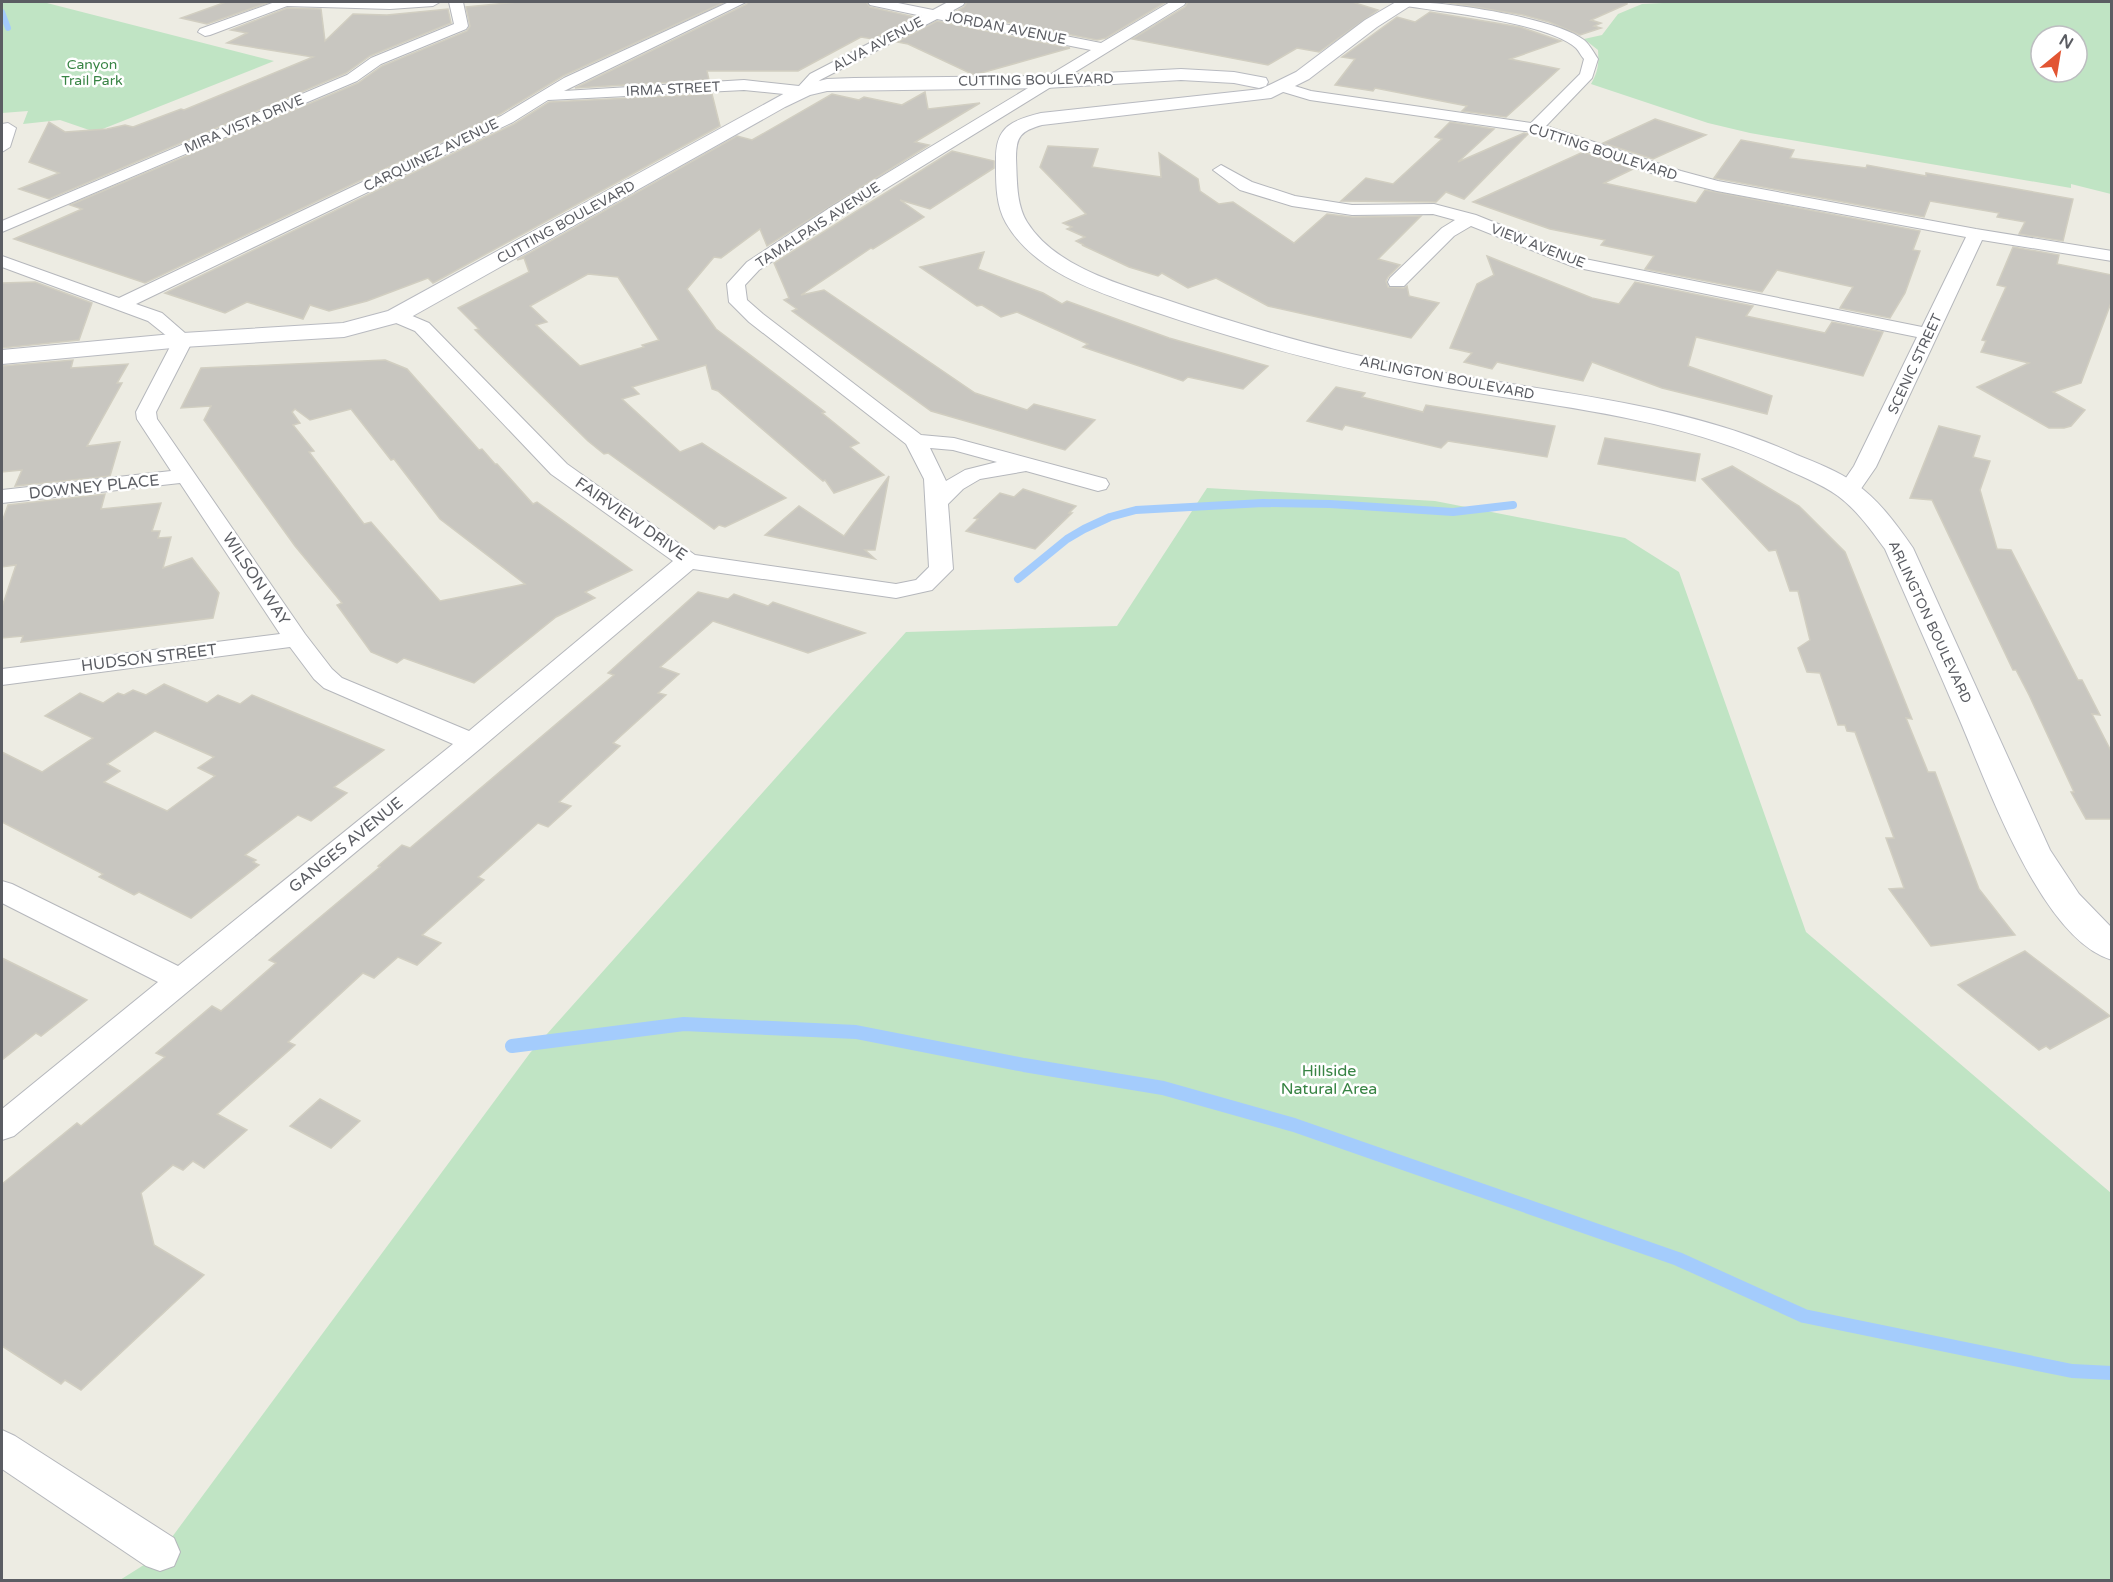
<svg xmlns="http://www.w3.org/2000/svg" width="2113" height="1582" font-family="'Varela Round',sans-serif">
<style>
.green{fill:#c0e4c4;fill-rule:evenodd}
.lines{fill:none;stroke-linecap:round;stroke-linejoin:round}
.stream-far2{stroke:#a4ccfc;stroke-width:6}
.stream-far1{stroke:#a4ccfc;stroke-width:8}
.stream{stroke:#a4ccfc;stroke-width:14}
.building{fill:#c8c6c0;stroke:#d1cec1;stroke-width:1.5;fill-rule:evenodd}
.street-casing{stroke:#b5b7bc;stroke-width:2}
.secondary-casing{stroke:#b8bac0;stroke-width:2}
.street{fill:#fff;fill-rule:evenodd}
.secondary{fill:#fff;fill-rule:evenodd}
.labels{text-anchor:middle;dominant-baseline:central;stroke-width:5;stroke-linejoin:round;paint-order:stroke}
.far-street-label{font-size:14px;fill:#5b5d63;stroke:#fff}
.far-park-label{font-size:14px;fill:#388444;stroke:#fff}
.street-label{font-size:16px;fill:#5b5d63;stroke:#fff}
.park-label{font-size:16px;fill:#388444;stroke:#fff}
</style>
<rect width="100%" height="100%" fill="#edece3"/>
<g class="green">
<polygon points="2,2 43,2 274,61 95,132 60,120 23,124 28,111 2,113"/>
<path d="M1684,2H2111V194L2071,184V188L1750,133L1708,123L1591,84C1598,72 1599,64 1598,50L1584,39L1602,35L1618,14L1642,4ZM2041,36H2077V72H2041Z"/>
<polygon points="1207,488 1435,501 1625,538 1679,572 1806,932 2111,1193 2111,1580 120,1580 158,1556 530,1053 906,632 1117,626"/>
</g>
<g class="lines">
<polyline class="stream-far2" points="2,12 8,28"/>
<polyline class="stream-far1" points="1018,579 1067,539 1084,529 1110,517 1136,510 1263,503 1330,504 1453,512 1513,505"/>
<polyline class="stream" points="512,1046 684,1024 856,1032 1024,1065 1163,1088 1294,1125 1678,1259 1804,1316 2072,1371 2112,1373"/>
</g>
<g class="building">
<polygon points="226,2 270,2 207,24 181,18"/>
<polygon points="517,2 725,2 563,76 500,114 145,283 14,239 82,209 70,205 358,83 382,66 467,31 470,26 466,7"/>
<polygon points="748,2 866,2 870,7 915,17 873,39 861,37 798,71 707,71 709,80 575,88 747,4"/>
<polygon points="967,2 1166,2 1106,38 1097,40 955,12 964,7"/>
<polygon points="1188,2 1352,2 1378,10 1319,52 1297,48 1268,65 1132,39 1185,7"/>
<polygon points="1444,2 1627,2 1627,4 1591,20 1601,23 1594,26 1601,28 1580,35 1549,22 1523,15"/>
<polygon points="287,8 321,9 325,41 353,14 387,15 448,9 451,23 370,56 346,73 49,199 19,189 59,173 29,162 49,122 65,132 107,129 125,125 133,127 181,109 184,110 313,57 227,43 247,33 231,30"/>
<polygon points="1430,12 1520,27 1561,41 1510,59 1559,69 1506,117 1462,111 1467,106 1375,88 1373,91 1335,85 1355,59 1342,57 1397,17 1415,22"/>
<polygon points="937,21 1070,48 974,75 908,44 897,42"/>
<path d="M925,92L928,109L980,103L915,142L929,145L767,246L760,229L721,258L714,257L687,289L716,329L825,412L822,413L859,443L850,447L884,475L834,493L825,480L823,481L718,391L712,389L706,365L632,387L639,394L622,399L680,452L702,443L786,498L725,527L719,525L714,529L608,453L604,454L588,441L475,330L479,329L458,308L529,272L524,258L517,260L737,136L752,140L832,94L859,100L864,97L902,105ZM588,274L618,277L659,340L642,345L644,347L580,366L536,325L547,322L530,306Z"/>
<polygon points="712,94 720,126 435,282 433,283 428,278 367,301 329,311 310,305 303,319 247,302 225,313 165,293 514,124 549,102"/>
<polygon points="1655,119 1706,135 1653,159 1603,143"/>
<polygon points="1450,122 1494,129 1458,162 1524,133 1528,134 1464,199 1446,192 1436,202 1341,201 1366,178 1393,184 1442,139 1435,137"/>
<polygon points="1741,140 1794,150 1790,158 1866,168 1867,165 1926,176 1926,173 2073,199 2063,241 2019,234 2025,222 1997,217 1999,213 1930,201 1924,217 1714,178"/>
<polygon points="1048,146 1098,149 1092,167 1161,177 1159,153 1198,179 1200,191 1219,204 1233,202 1294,243 1327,214 1352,217 1421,216 1378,259 1400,265 1388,277 1386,281 1388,287 1404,288 1407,286 1409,296 1439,303 1411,338 1268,306 1216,278 1188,288 1162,273 1158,276 1129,267 1082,245 1084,245 1076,241 1085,237 1067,229 1072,227 1063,223 1086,214 1040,167"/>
<polygon points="952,151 994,161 994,168 930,209 900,200 924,217 873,249 871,248 801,295 824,290 975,393 1027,410 1034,404 1095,420 1065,450 931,411 792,311 797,309 784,300 789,298 774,263"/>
<polygon points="1583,152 1633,169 1604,183 1696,203 1705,190 1920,231 1913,250 1920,251 1905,293 1890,318 1840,308 1853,287 1777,270 1762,292 1645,269 1654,256 1601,245 1605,240 1550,229 1473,202"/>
<polygon points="2013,247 2059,255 2057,264 2112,275 2112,300 2081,383 2053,392 2085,410 2071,426 2064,428 2049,428 1977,387 2029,363 1981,352 1986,341 1982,340 2006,287 1997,285"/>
<polygon points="984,252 978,269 1043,293 1062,304 1067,301 1169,338 1268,366 1243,389 1188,377 1183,381 1083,347 1088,344 1017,312 1001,317 982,305 977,306 920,267"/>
<polygon points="1487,256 1592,298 1619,304 1635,282 1753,306 1746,316 1825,333 1832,322 1883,332 1863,376 1696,337 1688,366 1772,396 1767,414 1662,388 1592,362 1583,381 1497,362 1492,369 1464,362 1472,353 1450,348 1477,284 1494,275"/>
<polygon points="35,282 92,303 79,340 2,348 2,283"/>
<polygon points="73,360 71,368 128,364 117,383 122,383 87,446 120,442 110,476 15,486 22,470 2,472 2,366"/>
<path d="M385,360L407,369L479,450L482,449L495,464H497L533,504L537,502L632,570L585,592L595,598L556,617L474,683L404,658L397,663L371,652L337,605L342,603L295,546L204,420L211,406L181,408L201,368ZM295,409L310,420L351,409L391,460L394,459L440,519L525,584L440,601L371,522L364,524L309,452L314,451L293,425L300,423L292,412Z"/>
<polygon points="1336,387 1365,393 1362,397 1423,412 1426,405 1555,426 1547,457 1448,441 1441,448 1345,425 1342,430 1307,421"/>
<polygon points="1939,426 1980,436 1973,457 1990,461 1980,490 1997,549 2011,550 2078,680 2082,680 2100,715 2092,714 2112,753 2112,819 2086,819 2071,792 2074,792 2029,695 2016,670 2013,670 1932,500 1910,498"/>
<polygon points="1605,438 1700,454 1695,481 1598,464"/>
<polygon points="1732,466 1799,506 1845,552 1912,719 1906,718 1928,772 1935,772 1979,889 2015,935 1931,946 1889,889 1904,888 1886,838 1894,838 1855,732 1847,731 1845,725 1838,725 1820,673 1807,672 1798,648 1810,640 1798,591 1790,591 1776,550 1769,551 1702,479"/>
<polygon points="889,476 875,550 865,550 875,559 765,535 799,506 844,536"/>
<polygon points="1023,489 1076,506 1069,513 1072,513 1035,549 966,531 978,519 974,518 1000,493 1014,497"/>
<polygon points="105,494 101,509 161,503 152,531 160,531 158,538 171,537 163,568 192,558 219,593 213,618 21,642 23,636 2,638 2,607 16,565 2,567 2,522 8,505"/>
<polygon points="698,592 728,599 734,594 768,606 773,602 865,633 808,653 713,621 660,667 679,674 658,693 666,695 613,743 620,746 559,802 571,806 548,827 538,823 478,877 484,880 422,935 441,943 417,965 398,957 374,978 363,973 288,1042 295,1045 217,1114 247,1130 204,1168 193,1161 183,1170 173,1165 141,1193 154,1245 204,1275 81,1390 65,1380 61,1384 2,1346 2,1184 77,1123 81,1126 165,1057 156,1053 212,1006 221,1011 276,963 269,960 380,867 378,866 402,845 410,848 614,675 608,673"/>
<path d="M164,684L207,703L218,695L240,704L252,695L384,750L334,787L347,793L311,821L298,815L245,855L256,860L253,862L259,865L191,918L139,892L134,895L99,877L103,874L2,822V752L42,772L93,738L45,716L80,693L103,703L118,693L124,695L133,690L146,695ZM155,731L214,757L198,768L215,776L167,811L104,782L120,771L107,764Z"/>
<polygon points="2025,951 2110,1016 2050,1049 2046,1046 2039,1050 1958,985"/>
<polygon points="2,958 87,1000 41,1036 36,1033 2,1060"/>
<polygon points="320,1099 360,1121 331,1148 290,1126"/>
</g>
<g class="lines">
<g class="street-casing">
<g id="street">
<polygon points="275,2 440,2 433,6 390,9 287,6 210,35 205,36 198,32 200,29"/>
<polygon points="449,2 463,2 468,26 466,29 381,64 357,81 2,232 2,221 347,75 371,58 454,24"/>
<path d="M729,2H746L564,91L744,80L799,86L810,74L922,16L870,5L868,2H893L933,10L948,2H965L963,5L948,13L1101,43L1170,2H1186L1184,5L843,215L759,270L745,285L747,300L763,314L921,435L954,438L1106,479L1109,484L1106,489L1098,491L1026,471L980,479L963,489L948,504L953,569L932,590L896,598L693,569L481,748L14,1136L2,1140V1109L158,982L2,903V881L12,884L178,966L453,744L324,688L314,679L290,647L2,685V669L280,634L180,483L2,503V490L171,471L137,419L136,412L173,341L148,321L2,267V256L119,298L501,116L564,78ZM937,19L1091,50L831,207L747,262L727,284L729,302L749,322L906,444L924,479L929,567L916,580L896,584L695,555L567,464L429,323L403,312H389L386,316L389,320L415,331L551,474L673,561L469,731L342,678L332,669L305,634L157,419L156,412L193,340L162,313L136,304L513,122L548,100L744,90L803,96L808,94L820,80ZM930,448L953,450L997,462L965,470L946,481Z"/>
<path d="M1399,2C1437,0 1554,17 1584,40C1590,45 1594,53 1598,59L1592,78L1546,126L1681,171L1718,181L1976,229L2112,251V261L1982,240L1876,467L1856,496L1848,498L1840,496L1837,491L1854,466L1917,337L1574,267L1471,226L1454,236L1404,286H1390L1388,282L1390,278L1442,228L1455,220L1433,214L1352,215L1292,206L1240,190L1213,170L1221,165L1252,182L1295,196L1352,205L1434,204L1476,215L1585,259L1922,327L1966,237L1717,191L1669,179L1532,132L1310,100L1280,91L1277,88L1285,83L1311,91L1531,123L1580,74L1584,59C1581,56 1579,51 1576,48C1549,23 1444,12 1406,6Z"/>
<polygon points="8,123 16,128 10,147 2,152 2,124"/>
<polygon points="2,1430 15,1436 174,1538 180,1552 174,1566 160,1571 146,1566 2,1469"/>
</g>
</g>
<g class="secondary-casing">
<g id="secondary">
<path d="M1396,2H1416L1377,27L1309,79L1271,98L1042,125C1021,131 1016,136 1016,158C1017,179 1016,204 1027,222C1055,267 1120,284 1167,300C1249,328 1332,352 1418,368C1546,393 1677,400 1797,455C1817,463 1838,471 1856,484C1879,500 1897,525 1913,548L2050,850L2079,894L2112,928V960C2040,939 1986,780 1958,716C1934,660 1909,604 1885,549C1871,530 1857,510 1838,496C1820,483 1798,475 1779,466C1666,413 1541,406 1420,383C1328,366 1238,340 1149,310C1098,292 1035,273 1006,223C995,204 996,180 996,158C996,126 1013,120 1041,113L1261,89L1296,72L1365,20Z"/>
<polygon points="1181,69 1234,72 1266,78 1268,82 1266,86 1259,88 1234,83 1181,80 1046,88 827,91 810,95 785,107 404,321 344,337 183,347 2,364 2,350 183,333 343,323 388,311 796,87 827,79 854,78 1046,76"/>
</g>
</g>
<use href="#street" class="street"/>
<use href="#secondary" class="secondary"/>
</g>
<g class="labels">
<g class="far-street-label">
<text transform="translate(1006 28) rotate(11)">JORDAN AVENUE</text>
<text transform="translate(878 44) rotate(-28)">ALVA AVENUE</text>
<text transform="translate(1036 80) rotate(-1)">CUTTING BOULEVARD</text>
<text transform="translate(673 89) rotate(-3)">IRMA STREET</text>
<text transform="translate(244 124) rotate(-23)">MIRA VISTA DRIVE</text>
<text transform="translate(1603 152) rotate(18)">CUTTING BOULEVARD</text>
<text transform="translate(431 155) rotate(-26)">CARQUINEZ AVENUE</text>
<text transform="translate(566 222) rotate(-29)">CUTTING BOULEVARD</text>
<text transform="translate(818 225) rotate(-33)">TAMALPAIS AVENUE</text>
<text transform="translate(1538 246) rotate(21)">VIEW AVENUE</text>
<text transform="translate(1915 364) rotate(-65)">SCENIC STREET</text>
<text transform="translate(1447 378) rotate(11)">ARLINGTON BOULEVARD</text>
<text transform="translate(1930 622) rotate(65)">ARLINGTON BOULEVARD</text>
</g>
<g class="far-park-label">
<text x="92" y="64">Canyon<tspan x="92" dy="16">Trail Park</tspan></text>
</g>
<g class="street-label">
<text transform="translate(94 487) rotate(-6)">DOWNEY PLACE</text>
<text transform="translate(631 519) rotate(35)">FAIRVIEW DRIVE</text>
<text transform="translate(256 579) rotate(56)">WILSON WAY</text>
<text transform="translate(149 658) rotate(-7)">HUDSON STREET</text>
<text transform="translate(346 845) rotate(-39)">GANGES AVENUE</text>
</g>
<g class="park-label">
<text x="1329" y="1071">Hillside<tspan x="1329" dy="18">Natural Area</tspan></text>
</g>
</g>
<rect width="2113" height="1582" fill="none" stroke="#5b5d63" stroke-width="6"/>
<g transform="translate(2059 54) rotate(30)"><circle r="28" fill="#ffffff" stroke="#bdbec1" stroke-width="1.5"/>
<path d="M0-4.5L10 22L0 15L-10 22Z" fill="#e25533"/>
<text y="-9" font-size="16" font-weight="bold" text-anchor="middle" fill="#5b5d63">N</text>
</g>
</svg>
